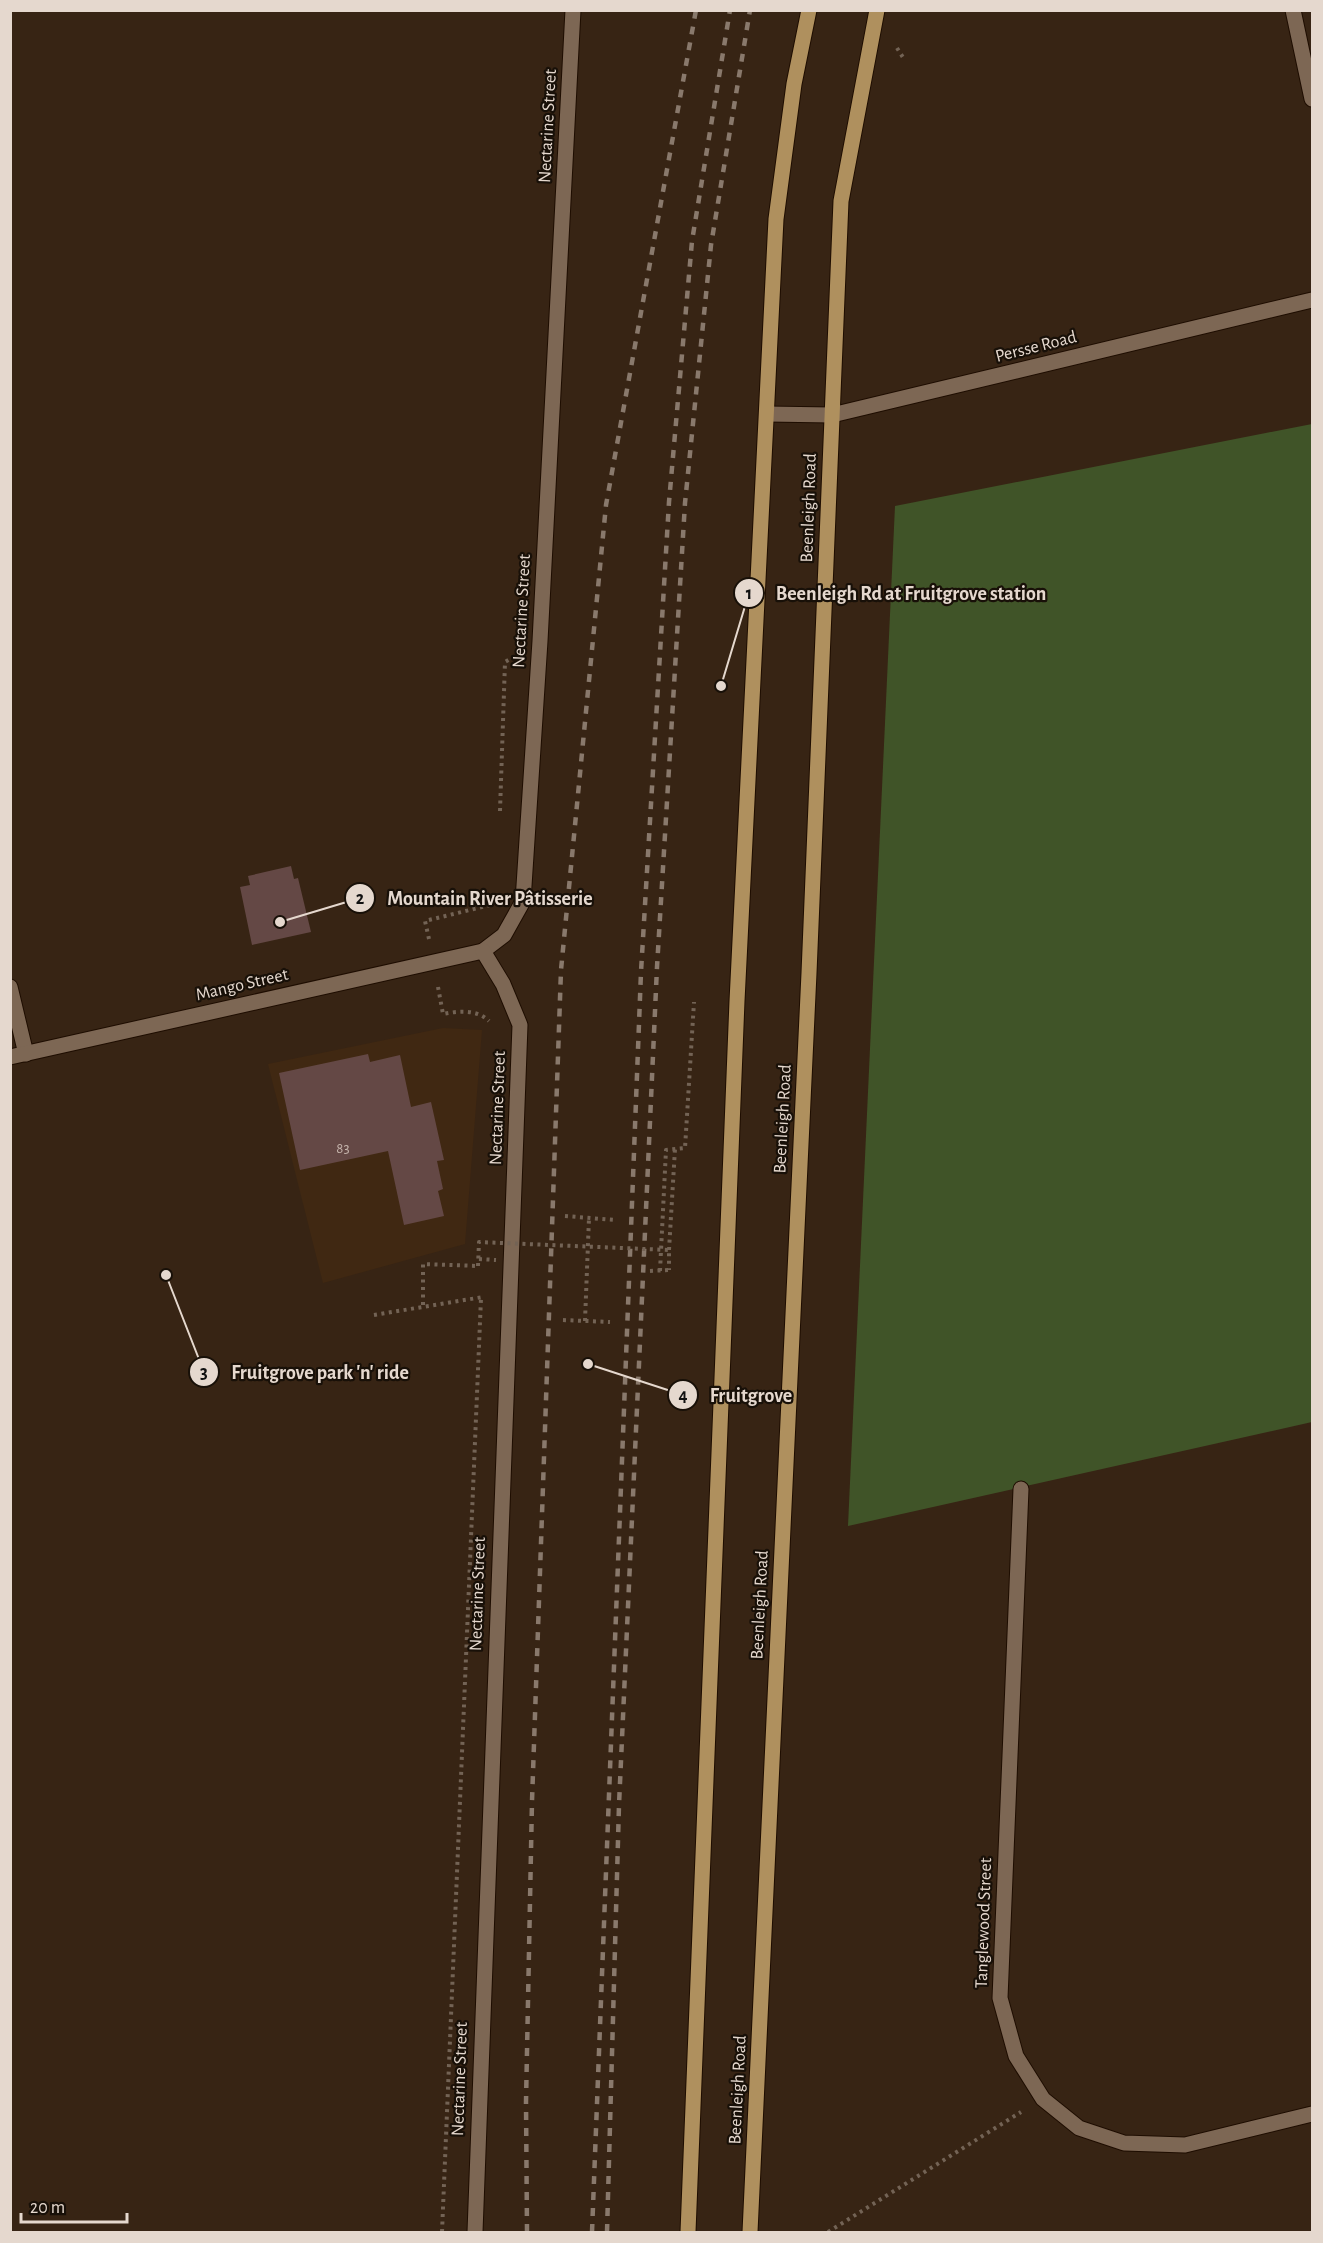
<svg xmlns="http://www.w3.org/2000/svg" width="1323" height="2243" font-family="'Alegreya Sans',sans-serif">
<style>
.built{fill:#402812}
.green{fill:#405428}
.building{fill:#644845}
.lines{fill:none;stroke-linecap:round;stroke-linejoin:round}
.minor-casing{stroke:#1e0d01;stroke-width:17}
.major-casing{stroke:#1e0d01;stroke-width:17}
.path{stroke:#736355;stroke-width:4;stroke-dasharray:3 4.5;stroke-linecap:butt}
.minor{stroke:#7d6754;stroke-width:15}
.major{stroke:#af905e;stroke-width:15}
.rail{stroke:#89796c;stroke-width:4.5;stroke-dasharray:8 8;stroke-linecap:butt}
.path-bridge{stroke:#736355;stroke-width:4;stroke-dasharray:3 4.5;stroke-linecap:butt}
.labels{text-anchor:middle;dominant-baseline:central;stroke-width:4.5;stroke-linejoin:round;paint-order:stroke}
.number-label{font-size:15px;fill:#c5b4ac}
.street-label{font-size:18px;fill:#e5d8ce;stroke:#181008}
.leader{fill:none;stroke:#e5d8ce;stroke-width:2}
.callout-dot{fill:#e5d8ce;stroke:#181008;stroke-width:2}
.mark-label{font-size:18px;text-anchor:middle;font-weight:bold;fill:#111}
.callout-label{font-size:20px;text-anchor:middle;font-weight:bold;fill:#e5d8ce;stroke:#181008;stroke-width:4.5;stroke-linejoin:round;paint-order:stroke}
</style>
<rect width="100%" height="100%" fill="#372414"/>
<polygon class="built" points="443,1028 482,1030 465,1244 323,1283 268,1064"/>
<polygon class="green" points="1312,424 1312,1422 848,1526 895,506"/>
<g class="building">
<polygon points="291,866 294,879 298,878 311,932 252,945 240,887 250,885 248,876"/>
<polygon points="368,1054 370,1062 400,1055 411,1107 431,1102 444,1160 437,1161 443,1189 438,1191 444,1216 404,1225 388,1151 300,1170 279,1073"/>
</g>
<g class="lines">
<g class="minor-casing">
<g id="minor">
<polyline points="1293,10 1312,99"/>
<polyline points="767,414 832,415 1312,300"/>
<polyline points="10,987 26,1054"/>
<polyline points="10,1057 483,951 504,935 523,901 540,641 573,10"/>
<polyline points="1021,1489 1000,1998 1016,2056 1043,2099 1079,2128 1124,2143 1185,2145 1312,2114"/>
<polyline points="475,2232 520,1025 503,984 483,951"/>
</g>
</g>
<g class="major-casing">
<g id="major">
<polyline points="688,2232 737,1001 776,219 794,84 809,10"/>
<polyline points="750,2232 809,973 841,201 877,10"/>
</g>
</g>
<g class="path">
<polyline points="897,48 904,59"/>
<polyline points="500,811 505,662 512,658"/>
<polyline points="429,939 425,921 490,905"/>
<path d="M438,987L443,1014C458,1011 477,1009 489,1021"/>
<polyline points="565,1216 615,1220"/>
<polyline points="669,1250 675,1149"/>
<polyline points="650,1271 669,1270"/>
<polyline points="660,1271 666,1150 685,1148 694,1002"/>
<polyline points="423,1305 423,1264 478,1266"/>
<polyline points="374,1315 483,1297"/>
<polyline points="563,1320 610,1322"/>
<polyline points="585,1321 589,1218"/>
<polyline points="442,2232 481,1298"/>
<polyline points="828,2232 1021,2112"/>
</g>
<use href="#minor" class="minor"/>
<use href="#major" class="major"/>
<g class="rail">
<polyline points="527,2232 526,2102 532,1801 561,970 606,505 696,10"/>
<polyline points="592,2232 641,972 669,502 692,241 730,10"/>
<polyline points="607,2232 619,1805 657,967 685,503 711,245 750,10"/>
</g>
<g class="path-bridge">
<polyline points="479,1259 496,1260"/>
<polyline points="478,1266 479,1242 669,1250 669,1270"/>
</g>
</g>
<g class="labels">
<g class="number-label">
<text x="343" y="1148">83</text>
</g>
<g class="street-label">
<text transform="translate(548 126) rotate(-87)">Nectarine Street</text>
<text transform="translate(1036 347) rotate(-14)">Persse Road</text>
<text transform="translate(809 508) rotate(-88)">Beenleigh Road</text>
<text transform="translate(522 611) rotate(-87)">Nectarine Street</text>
<text transform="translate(242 985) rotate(-13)">Mango Street</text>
<text transform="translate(498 1108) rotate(-88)">Nectarine Street</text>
<text transform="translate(783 1119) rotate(-87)">Beenleigh Road</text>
<text transform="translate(478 1594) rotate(-88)">Nectarine Street</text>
<text transform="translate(760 1605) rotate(-87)">Beenleigh Road</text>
<text transform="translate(984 1923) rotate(-88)">Tanglewood Street</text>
<text transform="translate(460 2079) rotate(-88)">Nectarine Street</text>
<text transform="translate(738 2090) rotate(-87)">Beenleigh Road</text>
</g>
</g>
<path class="leader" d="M721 686L749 593M280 922L360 898M166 1275L204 1372M588 1364L683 1395"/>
<g class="callout-dot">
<circle cx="721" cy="686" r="6"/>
<circle cx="280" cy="922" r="6"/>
<circle cx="166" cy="1275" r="6"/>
<circle cx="588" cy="1364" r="6"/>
<circle cx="749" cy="593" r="15"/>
<circle cx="360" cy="898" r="15"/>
<circle cx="204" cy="1372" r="15"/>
<circle cx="683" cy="1395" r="15"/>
</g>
<g class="mark-label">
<text x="749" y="599">1</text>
<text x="360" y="904">2</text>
<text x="204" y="1378">3</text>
<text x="683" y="1401">4</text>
</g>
<g class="callout-label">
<text x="911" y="600">Beenleigh Rd at Fruitgrove station</text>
<text x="490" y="905">Mountain River Pâtisserie</text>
<text x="320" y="1379">Fruitgrove park 'n' ride</text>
<text x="751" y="1402">Fruitgrove</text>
</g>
<rect width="1323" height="2243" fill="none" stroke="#e5d8ce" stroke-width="24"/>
<path d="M21 2213v9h106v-9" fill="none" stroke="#e5d8ce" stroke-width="3"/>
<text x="30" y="2213" font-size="18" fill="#e5d8ce" stroke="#181008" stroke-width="4.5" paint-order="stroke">20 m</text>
</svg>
